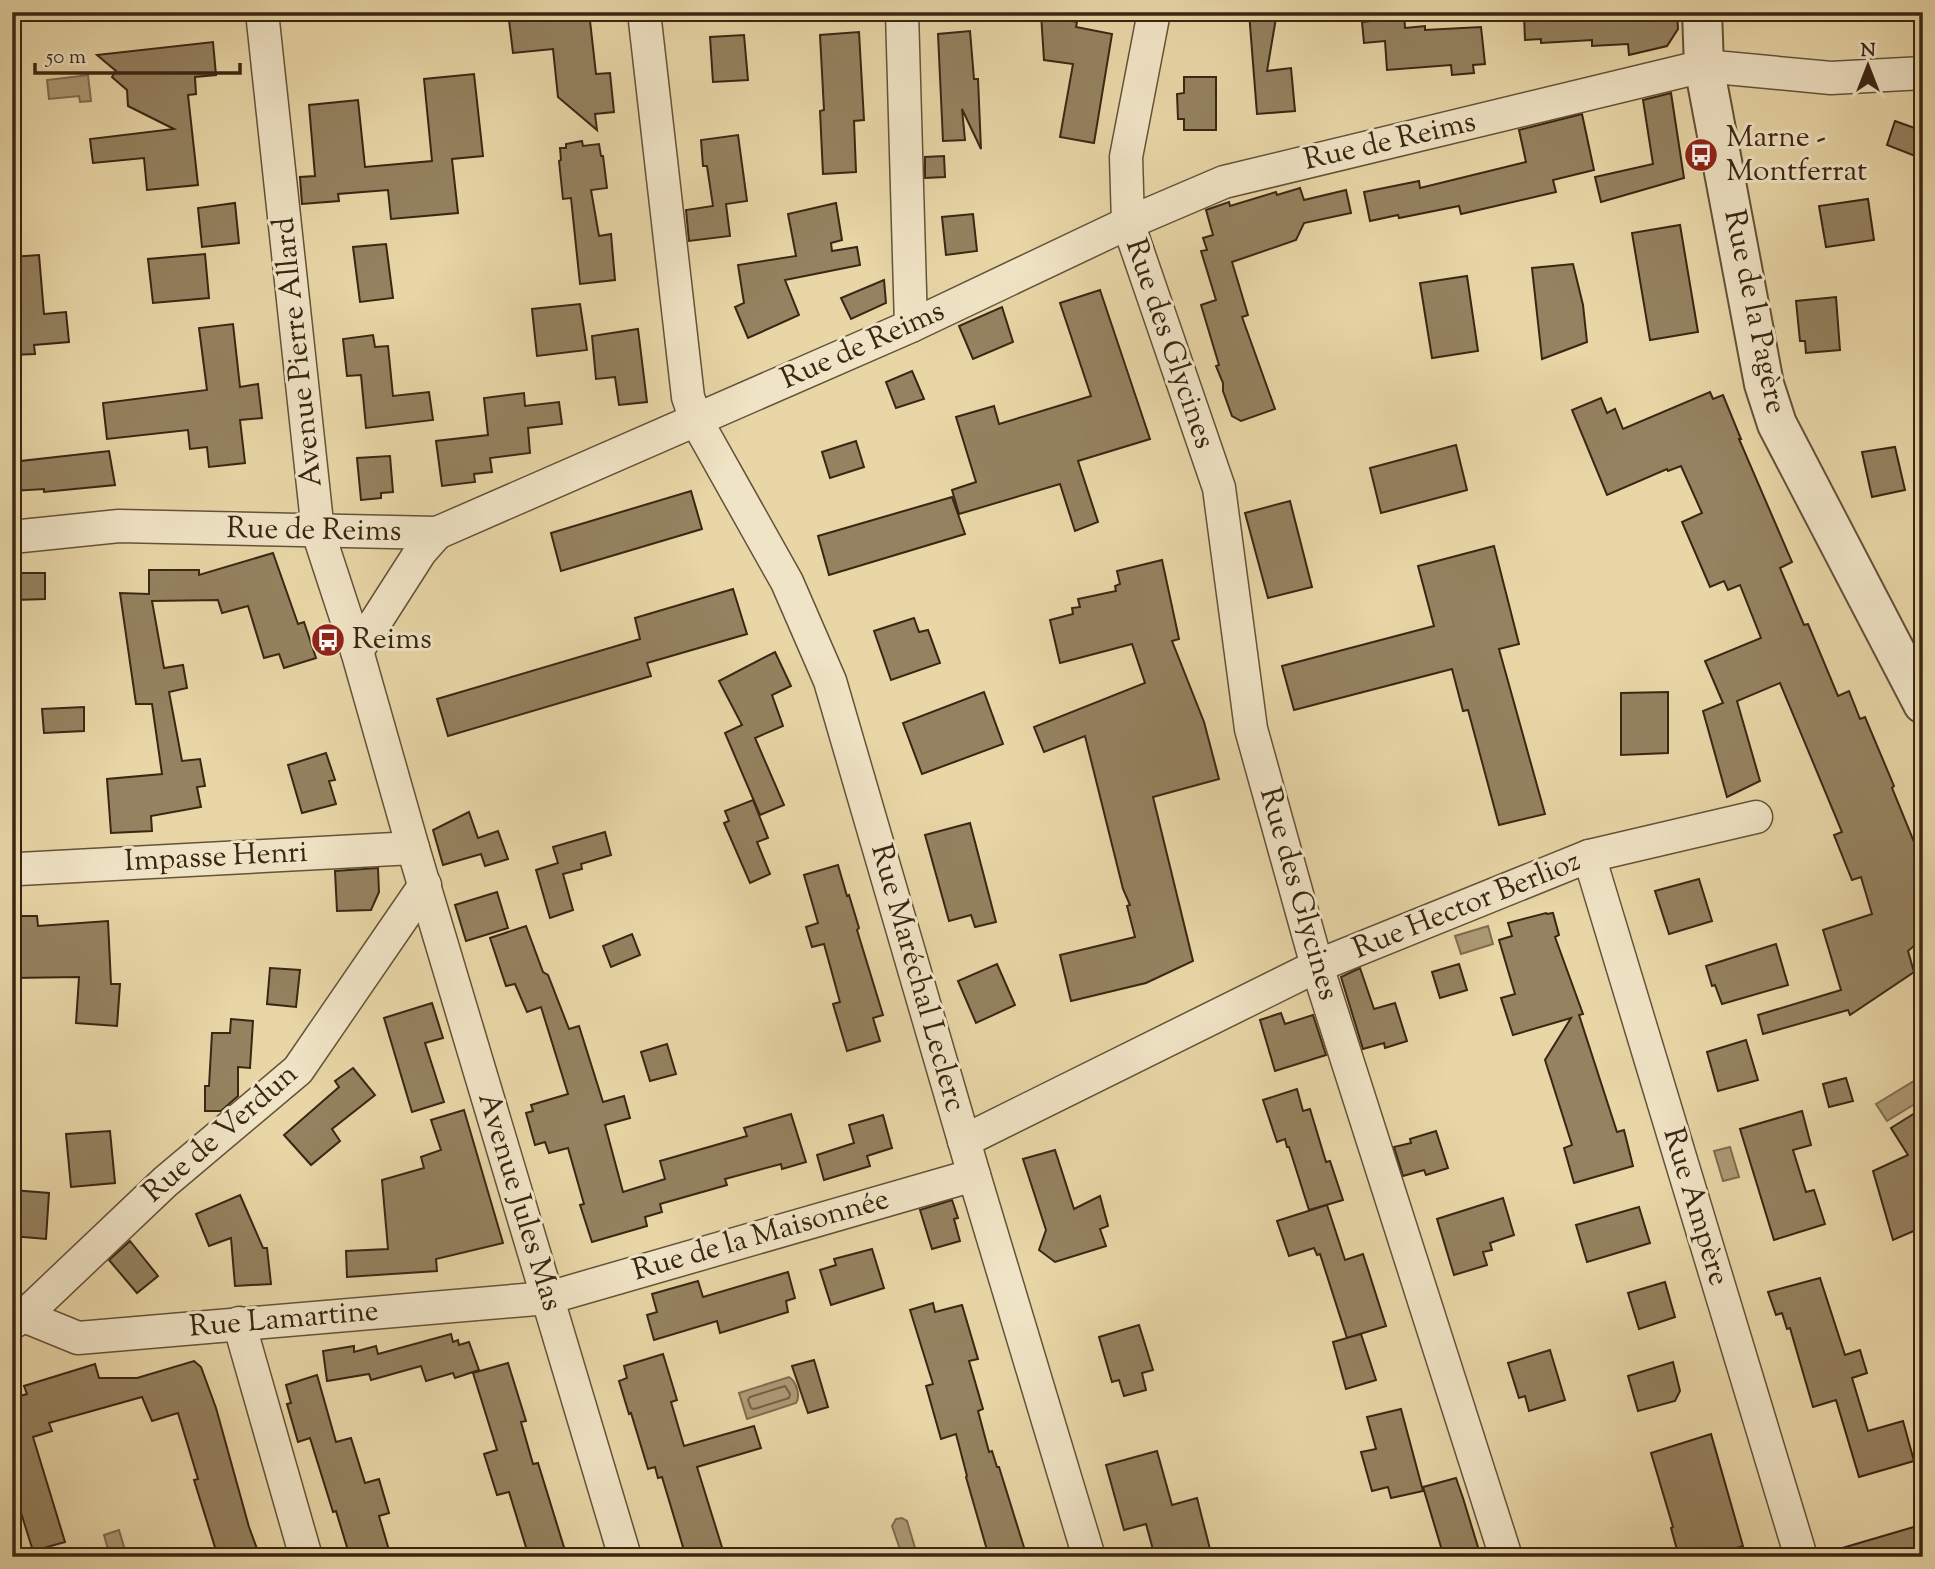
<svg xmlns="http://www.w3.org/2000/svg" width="1935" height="1569" font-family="'Sorts Mill Goudy',serif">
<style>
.water{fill:#ac9a75;stroke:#7e6c4e;stroke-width:2}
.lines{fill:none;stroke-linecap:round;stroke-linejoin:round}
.shore{stroke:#726044;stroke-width:2}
.building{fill:#948260;stroke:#392613;stroke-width:2}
.minor-casing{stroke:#655238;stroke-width:35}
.tertiary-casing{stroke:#655238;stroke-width:42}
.minor{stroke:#f0e4c6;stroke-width:32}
.tertiary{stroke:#f0e4c6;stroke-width:38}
.labels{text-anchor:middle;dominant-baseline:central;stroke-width:6;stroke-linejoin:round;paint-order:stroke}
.poi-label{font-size:30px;fill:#392613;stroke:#f0e4c6;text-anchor:start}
.street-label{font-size:30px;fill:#392613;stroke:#f0e4c6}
</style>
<rect width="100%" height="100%" fill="#e8d6a7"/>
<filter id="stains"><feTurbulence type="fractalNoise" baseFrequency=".00286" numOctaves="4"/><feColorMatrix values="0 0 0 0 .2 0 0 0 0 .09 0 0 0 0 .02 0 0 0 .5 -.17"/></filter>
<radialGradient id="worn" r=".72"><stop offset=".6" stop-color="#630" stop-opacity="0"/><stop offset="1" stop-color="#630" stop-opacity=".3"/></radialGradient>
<g class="water">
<polygon points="88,75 91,101 80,102 79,96 49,99 47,80"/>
<polygon points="1488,926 1493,944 1461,954 1455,936"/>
<polygon points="1919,1078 1923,1085 1923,1099 1887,1121 1876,1104"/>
<polygon points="1730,1147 1739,1177 1723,1181 1714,1151"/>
<path d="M789,1377C796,1381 801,1396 796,1403L747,1419L739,1393Z"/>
<polygon points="902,1518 907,1521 916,1551 902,1555 892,1526 896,1519"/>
<polygon points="119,1530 127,1557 110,1557 104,1535"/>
</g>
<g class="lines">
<polygon class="shore" points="785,1386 790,1394 789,1398 754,1409 751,1408 748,1400 750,1397"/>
</g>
<g class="building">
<polygon points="558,12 589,12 596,74 610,73 614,112 595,114 597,130 558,97 553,49 513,53 509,20 559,15"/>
<polygon points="1249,12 1277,12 1267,71 1291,68 1295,111 1257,114"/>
<polygon points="1370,12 1404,12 1405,28 1425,26 1425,30 1481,27 1485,64 1473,65 1474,73 1452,75 1451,65 1387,70 1385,41 1364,43 1362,22 1370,21"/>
<polygon points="1540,12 1677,12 1678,29 1667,46 1629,55 1628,44 1592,46 1592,40 1541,43 1541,39 1525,40 1524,14"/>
<polygon points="1041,14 1077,22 1076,27 1112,34 1094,143 1060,137 1073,64 1044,60"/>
<polygon points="970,31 974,79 978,79 981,149 962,109 965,140 943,141 938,34"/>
<polygon points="859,32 864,120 854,121 856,172 823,174 820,111 824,110 820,35"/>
<polygon points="744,35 748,80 713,82 710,37"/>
<polygon points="213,42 216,75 195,77 196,94 188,95 198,185 147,190 144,158 93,163 90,139 174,129 128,106 127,90 112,77 116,71 97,55"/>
<polygon points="474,74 483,156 452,159 458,213 391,219 388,190 338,194 339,201 302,204 300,177 315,176 309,105 358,100 365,167 432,161 424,79"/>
<polygon points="1184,77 1216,77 1216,130 1184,130 1184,119 1178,119 1177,94 1184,93"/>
<polygon points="1671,93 1684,178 1601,202 1595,177 1653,164 1643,100"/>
<polygon points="1582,114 1594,170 1553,180 1556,192 1461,214 1459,206 1399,218 1398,215 1370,221 1364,192 1419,181 1420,188 1526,162 1519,130"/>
<polygon points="1895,121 1923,131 1923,159 1887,145"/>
<polygon points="738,135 747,201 726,204 730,236 689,241 686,210 713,206 707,166 703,166 701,140"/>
<polygon points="582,141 583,146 599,144 601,156 603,156 607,188 591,190 599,236 611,234 615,280 580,284 571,198 563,199 559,161 561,160 560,148 566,148 566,144"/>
<polygon points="944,156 945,177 925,178 925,157"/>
<polygon points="1300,188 1304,200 1346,190 1351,213 1304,223 1296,240 1232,262 1248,315 1242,317 1275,409 1241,421 1232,416 1223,391 1223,383 1216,366 1219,365 1201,305 1216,300 1201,251 1207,250 1203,238 1213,235 1206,210 1229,202 1230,206 1276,192 1277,195"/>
<polygon points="1868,199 1874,240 1826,247 1819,206"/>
<polygon points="235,203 239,243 202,247 198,208"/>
<polygon points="836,203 842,240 831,243 832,251 857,247 860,265 785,280 799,315 748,338 735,307 744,303 738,265 796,256 788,214"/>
<polygon points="973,214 977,251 946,255 942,217"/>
<polygon points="1680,225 1698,332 1650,340 1632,233"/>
<polygon points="386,244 393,298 360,302 353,247"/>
<polygon points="205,254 209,298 153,303 148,259"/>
<polygon points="39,255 44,314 66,312 69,342 34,345 35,354 12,355 12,257"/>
<polygon points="1573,264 1583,305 1587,342 1542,359 1532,268"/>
<polygon points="1467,276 1478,351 1432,358 1420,283"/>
<polygon points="884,280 886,303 851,319 841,298"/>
<polygon points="1100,290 1150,439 1078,461 1098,522 1075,531 1060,484 959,514 952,490 976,482 956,417 994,406 999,424 1091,396 1060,303"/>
<polygon points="1836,297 1840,350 1806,353 1805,341 1800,341 1796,301"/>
<polygon points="580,304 587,350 537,356 532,309"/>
<polygon points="1002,307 1013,342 973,359 959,326"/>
<polygon points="233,324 240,387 258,384 262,418 240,420 245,463 209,467 207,447 190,449 188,430 107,439 103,403 207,390 199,328"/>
<polygon points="638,329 647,402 619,405 615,377 596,379 592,336"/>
<polygon points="373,335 375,347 388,346 393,396 429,392 433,420 366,428 361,375 347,376 343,339"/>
<polygon points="912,371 924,399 896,408 886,382"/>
<polygon points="1710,392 1713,399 1723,395 1741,439 1739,439 1792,562 1780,568 1804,625 1808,624 1838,696 1849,691 1860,719 1865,717 1894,786 1892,788 1923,864 1923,938 1908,951 1914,972 1850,1015 1848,1010 1763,1034 1758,1015 1841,990 1823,930 1872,914 1861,877 1852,880 1834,835 1842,832 1780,683 1737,701 1760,781 1727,797 1703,711 1723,703 1705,661 1761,638 1740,585 1728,590 1724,581 1710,587 1682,522 1702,513 1681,466 1668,471 1667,469 1607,495 1572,410 1601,398 1607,413 1615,409 1623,429"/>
<polygon points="524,393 525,406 559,402 562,424 528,428 530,453 490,458 492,472 474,474 475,482 442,486 436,441 488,435 484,398"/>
<polygon points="856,441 864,467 830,478 822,452"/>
<polygon points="1456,445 1467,490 1381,513 1370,468"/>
<polygon points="1895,447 1905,490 1872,497 1862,452"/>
<polygon points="109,451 115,485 44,492 44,489 12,491 12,462"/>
<polygon points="390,456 393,492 381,493 381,498 361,500 357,458"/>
<polygon points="691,491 702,529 561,571 551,533"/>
<polygon points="952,497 965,534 829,575 818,536"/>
<polygon points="1290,501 1312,587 1268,598 1245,513"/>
<polygon points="1494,546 1519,644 1499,649 1545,814 1499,825 1468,710 1463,711 1452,669 1294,710 1282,666 1434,626 1418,566"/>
<polygon points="273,553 298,624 304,622 316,658 284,668 279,654 264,658 248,606 222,613 218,600 152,601 164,668 183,665 187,688 169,692 182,761 200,759 205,786 197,787 201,807 151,816 152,831 111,833 107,779 162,774 152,704 136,704 120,593 149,594 149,570 199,570 199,575"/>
<polygon points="1162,560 1179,639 1172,641 1204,722 1219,779 1153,797 1193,961 1146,983 1071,1001 1060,955 1135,937 1127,906 1130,905 1123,889 1085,736 1044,752 1034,727 1145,683 1132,644 1060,663 1050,620 1073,614 1072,608 1080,607 1078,599 1116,591 1115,586 1120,584 1117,571"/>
<polygon points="16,573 45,573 45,599 16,600"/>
<polygon points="733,589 747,634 647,663 651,676 448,736 437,699 640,639 635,618"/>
<polygon points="914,618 919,632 928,630 940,663 891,680 874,631"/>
<polygon points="775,652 791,686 772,695 783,726 755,738 784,805 760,815 725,733 742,725 719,681"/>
<polygon points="984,692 1003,744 922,774 903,723"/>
<polygon points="1668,692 1668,753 1621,755 1621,693"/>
<polygon points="84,707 84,731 44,733 42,709"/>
<polygon points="326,753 335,780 329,781 336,804 302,813 288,765"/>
<polygon points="753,800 768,838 757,842 770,874 750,883 724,823 729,821 725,811"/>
<polygon points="469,812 478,838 498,831 508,859 485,866 481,854 443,865 433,830"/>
<polygon points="970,823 996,922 975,927 971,915 949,921 925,835"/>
<polygon points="605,832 611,855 581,864 582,869 563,874 573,910 550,918 536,870 558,863 553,847"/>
<polygon points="838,865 847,896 849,895 859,928 857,930 883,1015 873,1018 880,1041 847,1051 833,1004 840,1002 824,944 812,947 806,927 818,923 804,875"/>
<polygon points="378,868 379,892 371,910 337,911 335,871"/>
<polygon points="1699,879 1712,921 1669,934 1655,891"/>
<polygon points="497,892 508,928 466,941 455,905"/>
<polygon points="1546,913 1547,914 1553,913 1559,935 1555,937 1583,1014 1579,1015 1617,1132 1624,1130 1633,1166 1574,1183 1564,1148 1572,1145 1545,1060 1571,1018 1513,1035 1501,998 1515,994 1499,940 1512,936 1508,923"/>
<polygon points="12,916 37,916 38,926 108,921 111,984 120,984 117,1026 76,1023 79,977 12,978"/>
<polygon points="526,926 543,972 548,975 569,1029 579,1026 603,1102 624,1096 630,1118 605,1125 623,1192 665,1179 660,1161 747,1136 744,1128 791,1114 806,1162 782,1169 781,1164 725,1179 727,1185 660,1204 662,1212 645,1217 647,1226 592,1242 580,1205 584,1204 568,1148 549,1153 545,1142 535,1145 526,1113 533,1111 531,1105 568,1094 541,1007 527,1012 515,984 506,986 490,938"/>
<polygon points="632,934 640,955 611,967 603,946"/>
<polygon points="1776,944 1788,985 1722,1004 1715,985 1712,986 1706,966"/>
<polygon points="997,964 1015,1005 976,1023 958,981"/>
<polygon points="1459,964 1467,990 1440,998 1432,972"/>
<polygon points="270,968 300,970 296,1007 267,1004"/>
<polygon points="1360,968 1374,1009 1395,1003 1407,1041 1385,1048 1384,1043 1363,1049 1341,977"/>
<polygon points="432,1003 443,1038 425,1043 444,1102 412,1112 384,1018"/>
<polygon points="1281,1013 1285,1024 1313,1015 1326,1055 1275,1071 1260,1020"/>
<polygon points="231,1019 253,1021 250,1068 238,1067 238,1096 221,1111 205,1111 205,1086 209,1086 212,1033 230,1033"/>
<polygon points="1746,1040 1758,1080 1718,1091 1707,1052"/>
<polygon points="667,1044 676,1074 650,1081 641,1052"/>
<polygon points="353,1068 375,1095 332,1129 340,1141 311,1165 284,1135 339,1087 335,1081"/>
<polygon points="1846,1078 1853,1101 1829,1107 1823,1084"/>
<polygon points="1297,1089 1303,1111 1310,1109 1326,1162 1330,1161 1343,1200 1309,1210 1289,1147 1287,1147 1285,1139 1277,1142 1263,1100"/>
<polygon points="1923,1108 1923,1227 1893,1240 1873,1171 1908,1155 1891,1128"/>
<polygon points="464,1110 503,1243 436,1259 437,1271 347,1277 346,1251 388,1249 382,1180 424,1168 421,1157 441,1150 431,1120"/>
<polygon points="1802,1111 1811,1145 1793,1150 1806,1192 1814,1190 1825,1224 1774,1240 1740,1129"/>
<polygon points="883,1115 892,1148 867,1156 870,1166 824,1180 817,1155 854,1143 849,1125"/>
<polygon points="110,1131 115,1183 71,1187 66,1134"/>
<polygon points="1436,1131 1448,1168 1426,1175 1424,1170 1403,1176 1394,1147 1411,1143 1410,1139"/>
<polygon points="1055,1150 1074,1209 1100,1196 1108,1226 1100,1229 1106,1246 1055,1262 1039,1250 1046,1230 1023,1159"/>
<polygon points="12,1190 49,1193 46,1239 12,1236"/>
<polygon points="240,1195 263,1248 267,1248 271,1284 235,1286 231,1238 209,1246 196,1214"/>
<polygon points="1503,1198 1514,1235 1490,1243 1492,1250 1483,1252 1487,1265 1454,1275 1437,1219"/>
<polygon points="952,1200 958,1218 954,1219 960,1241 932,1249 920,1210"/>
<polygon points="1327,1205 1345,1260 1363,1254 1386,1326 1347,1338 1320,1254 1317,1255 1314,1248 1289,1256 1277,1221"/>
<polygon points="1639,1207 1650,1243 1587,1262 1576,1225"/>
<polygon points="130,1241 158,1276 137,1293 109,1260"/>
<polygon points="872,1249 884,1288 831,1305 820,1270 836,1265 834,1259"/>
<polygon points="788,1272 795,1298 786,1301 788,1312 720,1333 717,1321 654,1340 647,1315 657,1312 652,1294 698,1281 703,1297"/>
<polygon points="1820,1278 1845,1355 1860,1350 1867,1373 1852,1378 1868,1431 1903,1421 1914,1461 1859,1477 1836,1400 1813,1407 1790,1328 1787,1329 1782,1313 1776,1315 1768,1292"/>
<polygon points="1665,1282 1675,1317 1639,1329 1628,1293"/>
<polygon points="933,1303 935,1312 962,1305 978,1359 969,1361 983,1409 978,1411 989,1452 992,1451 997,1467 999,1467 1027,1557 989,1557 966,1477 967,1476 956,1434 941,1439 926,1386 933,1384 910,1310"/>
<polygon points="1139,1325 1153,1370 1142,1373 1146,1390 1124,1396 1119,1380 1112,1382 1099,1337"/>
<polygon points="451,1334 453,1342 458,1340 459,1345 469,1342 479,1370 455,1378 453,1373 426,1381 421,1366 371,1380 369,1374 327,1381 323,1351 354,1346 354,1352 376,1346 378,1354"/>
<polygon points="1361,1334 1376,1380 1346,1389 1333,1342"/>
<polygon points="1550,1350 1565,1400 1529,1411 1525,1396 1519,1398 1508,1363"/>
<polygon points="663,1354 677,1400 671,1402 684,1446 754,1426 761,1448 697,1467 725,1557 686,1557 662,1477 658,1478 655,1467 648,1469 631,1413 629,1414 619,1381 627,1378 624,1366"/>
<polygon points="814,1360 828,1407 808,1413 792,1366"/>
<polygon points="194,1361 201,1367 216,1408 249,1527 260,1557 218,1557 194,1480 198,1479 178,1413 152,1421 142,1397 49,1423 52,1431 33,1437 65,1542 33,1551 12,1484 12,1387 17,1386 20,1396 27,1394 24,1386 95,1364 99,1378 137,1378"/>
<polygon points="1673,1362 1680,1391 1675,1401 1638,1411 1628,1376"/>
<polygon points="508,1363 526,1421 521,1422 533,1464 538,1463 567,1557 529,1557 509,1492 497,1495 484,1454 497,1450 473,1373"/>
<polygon points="317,1375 336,1442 351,1438 365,1483 379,1479 389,1513 379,1516 391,1557 350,1557 336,1511 333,1512 310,1438 298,1442 287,1404 291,1403 286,1385"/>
<polygon points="1401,1409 1423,1491 1391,1498 1388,1487 1372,1491 1361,1452 1376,1449 1367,1417"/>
<polygon points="1711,1434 1743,1546 1708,1557 1679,1557 1671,1528 1673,1527 1651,1453"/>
<polygon points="1157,1451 1172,1505 1197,1498 1212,1557 1155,1557 1146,1524 1124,1530 1106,1465"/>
<polygon points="1456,1478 1463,1498 1481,1557 1444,1557 1423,1487"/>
<polygon points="1917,1526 1923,1544 1923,1557 1833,1557 1832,1551"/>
</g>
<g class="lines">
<g class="minor-casing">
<g id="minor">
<polyline points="262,12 318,532 357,651 413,848 625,1557"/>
<polyline points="644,12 688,397 696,420 787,582 830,681 974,1175 1089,1557"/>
<polyline points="902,12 911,326"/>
<polyline points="1154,12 1126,157 1128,223 1219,488 1251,729 1317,966 1506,1557"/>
<polyline points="12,537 119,526 437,533 911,326 1128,223 1224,182 1704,66 1831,78 1923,73"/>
<polyline points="357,651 421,551 437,533"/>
<polyline points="1589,856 1801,1557"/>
<polyline points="19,869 413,848"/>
<polyline points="964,1141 1317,966 1589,856 1756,817"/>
<polyline points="24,1316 78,1338 548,1298 974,1175"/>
<polyline points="12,1323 24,1316 165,1182 298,1070 425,885"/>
<polyline points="239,1323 306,1557"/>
</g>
</g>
<g class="tertiary-casing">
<polyline id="tertiary" points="1702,12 1704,66 1764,384 1777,424 1923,704"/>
</g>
<use href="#minor" class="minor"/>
<use href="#tertiary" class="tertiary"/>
</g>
<defs>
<g id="bus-disc" transform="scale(1.75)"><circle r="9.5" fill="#8f2418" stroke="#f0e4c6"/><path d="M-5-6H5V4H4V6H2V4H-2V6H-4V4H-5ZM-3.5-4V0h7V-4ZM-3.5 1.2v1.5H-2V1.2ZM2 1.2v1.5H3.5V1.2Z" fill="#fff"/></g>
</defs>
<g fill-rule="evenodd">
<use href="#bus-disc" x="1701" y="155"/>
<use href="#bus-disc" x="328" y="640"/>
</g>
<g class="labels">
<g class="poi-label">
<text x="1726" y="138">Marne -<tspan x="1726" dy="34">Montferrat</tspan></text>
<text x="352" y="640">Reims</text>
</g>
<g class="street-label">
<text transform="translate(1390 142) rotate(-13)">Rue de Reims</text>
<text transform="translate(1754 312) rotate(78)">Rue de la Pagère</text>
<text transform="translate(1169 344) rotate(71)">Rue des Glycines</text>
<text transform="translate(863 346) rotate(-24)">Rue de Reims</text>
<text transform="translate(299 352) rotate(-96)">Avenue Pierre Allard</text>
<text transform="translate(314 531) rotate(1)">Rue de Reims</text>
<text transform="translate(216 858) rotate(-3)">Impasse Henri</text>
<text transform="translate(1298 894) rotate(74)">Rue des Glycines</text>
<text transform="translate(1467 906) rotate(-22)">Rue Hector Berlioz</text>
<text transform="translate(917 978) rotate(74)">Rue Maréchal Leclerc</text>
<text transform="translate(221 1134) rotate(-41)">Rue de Verdun</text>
<text transform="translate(519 1202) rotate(73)">Avenue Jules Mas</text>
<text transform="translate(1695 1207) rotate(73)">Rue Ampère</text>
<text transform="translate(761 1236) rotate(-16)">Rue de la Maisonnée</text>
<text transform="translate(284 1320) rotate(-5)">Rue Lamartine</text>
</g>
</g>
<rect width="1935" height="1569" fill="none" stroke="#e8d6a7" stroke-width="42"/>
<rect x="14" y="14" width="1907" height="1541" fill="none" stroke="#392613" stroke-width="3.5"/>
<rect x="21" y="21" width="1893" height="1527" fill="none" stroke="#392613" stroke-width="2"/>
<g transform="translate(1868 66)" stroke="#f0e4c6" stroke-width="5" paint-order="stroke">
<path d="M0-5L12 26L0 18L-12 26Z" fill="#392613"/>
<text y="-10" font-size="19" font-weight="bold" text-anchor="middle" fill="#392613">N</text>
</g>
<path d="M35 63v10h205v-10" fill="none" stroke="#392613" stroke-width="3.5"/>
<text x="46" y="63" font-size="21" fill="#392613" stroke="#f0e4c6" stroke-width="5" paint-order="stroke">50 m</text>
<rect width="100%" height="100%" filter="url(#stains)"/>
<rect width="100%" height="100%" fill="url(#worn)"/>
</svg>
